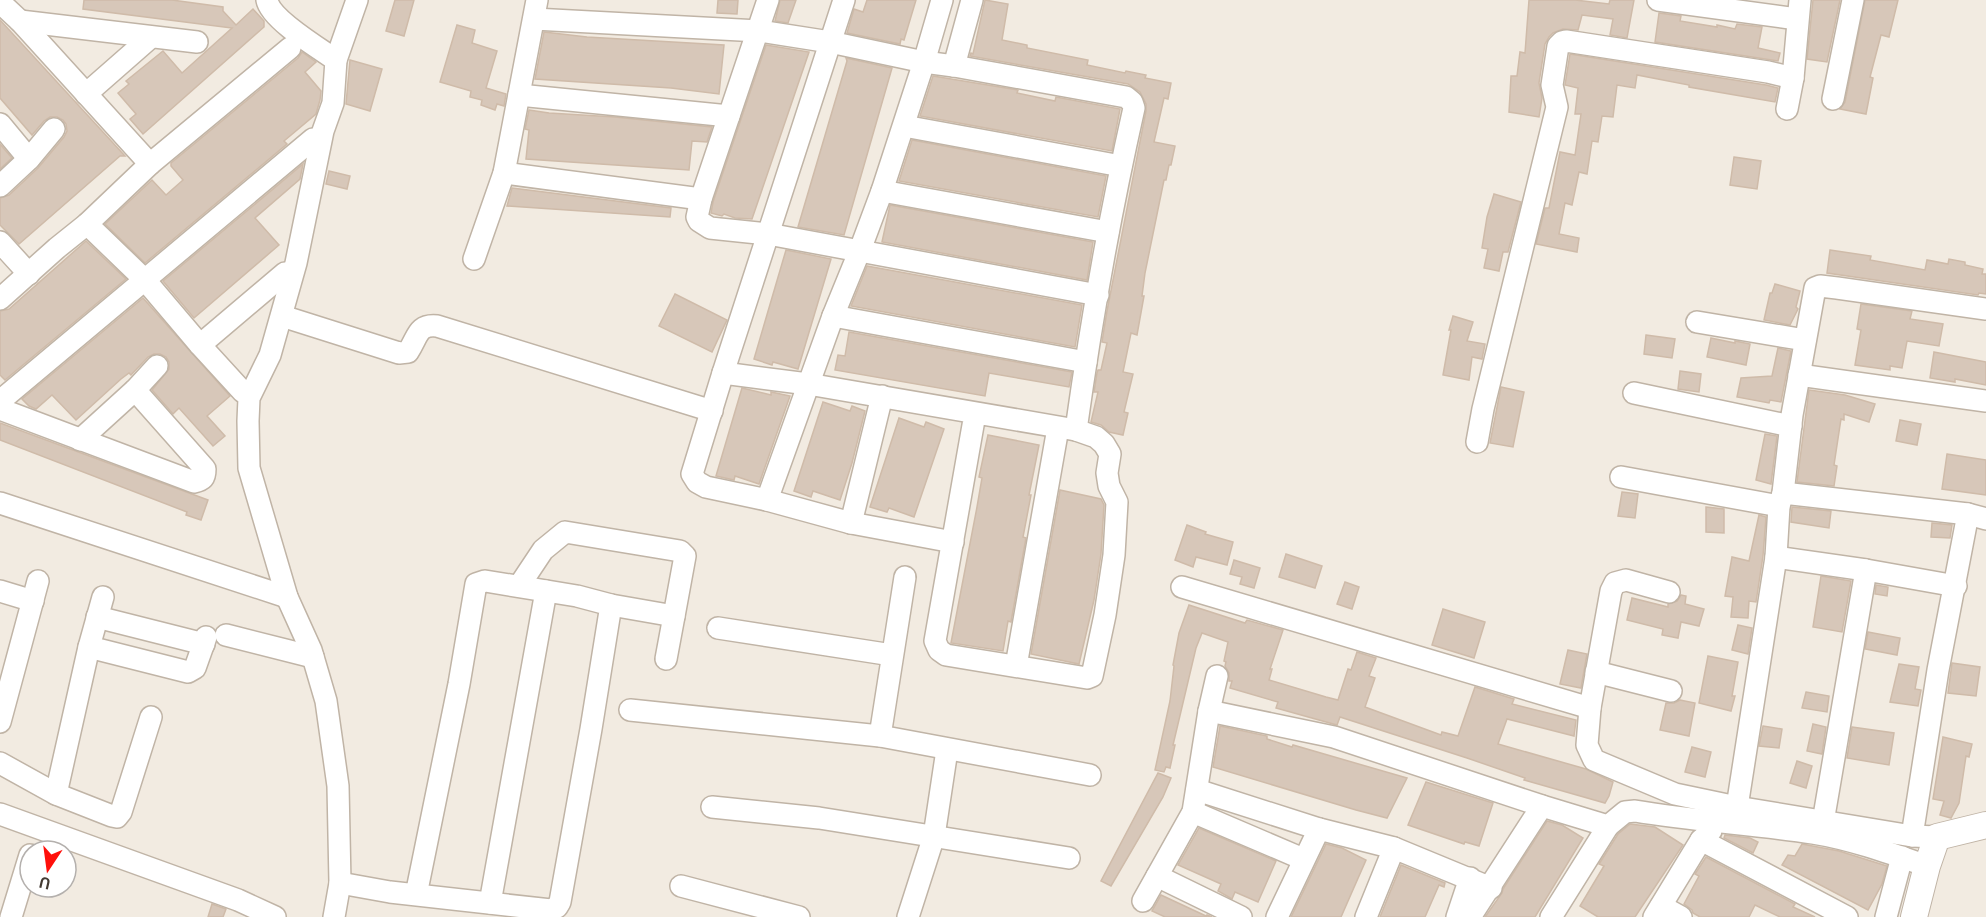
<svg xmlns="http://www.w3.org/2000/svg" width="1986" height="917" font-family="Ubuntu,sans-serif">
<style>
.building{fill:#d7c7b9;stroke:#cfbba9;stroke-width:1.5}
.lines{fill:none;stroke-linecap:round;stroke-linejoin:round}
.minor-casing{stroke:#c0b4a6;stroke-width:24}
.tertiary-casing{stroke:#c0b4a6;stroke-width:28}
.minor{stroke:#fff;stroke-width:21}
.tertiary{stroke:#fff;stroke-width:26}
</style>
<rect width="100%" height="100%" fill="#f2ebe1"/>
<g class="building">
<polygon points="84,0 172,0 223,7 223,11 236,25 253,9 264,21 264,27 143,134 130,119 136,114 118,93 129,84 126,81 163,51 182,73 232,28 83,9"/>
<polygon points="395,0 414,0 404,36 386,31"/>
<polygon points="718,0 738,0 737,14 717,13"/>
<polygon points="780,0 796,0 788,23 775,21"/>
<polygon points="867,0 916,0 904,40 901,39 900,44 847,33 854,9 863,12"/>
<polygon points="985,0 1008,4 1002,40 1027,45 1027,48 1088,60 1087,65 1125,73 1126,71 1146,75 1145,78 1171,83 1168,99 1164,98 1154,142 1175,146 1171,165 1169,165 1166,180 1164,180 1145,273 1142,296 1144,296 1137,335 1131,333 1123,372 1133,374 1124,412 1128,413 1123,435 1109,432 1101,425 1091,422 1098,392 1094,392 1097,373 1098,370 1101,370 1107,343 1102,342 1107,311 1146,111 1146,104 1140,92 1128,84 970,56 971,53 973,54"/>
<polygon points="1529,0 1575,0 1609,4 1610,0 1634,0 1627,38 1610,35 1613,19 1582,15 1578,30 1563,29 1553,33 1549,37 1545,44 1539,83 1542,98 1539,117 1509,112 1511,76 1517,76 1520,52 1525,53"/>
<polygon points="1813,0 1840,0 1827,62 1807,59"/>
<polygon points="1865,0 1898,0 1889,37 1881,35 1870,77 1873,78 1866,114 1840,109 1845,102"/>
<polygon points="1659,13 1681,16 1680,21 1717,27 1717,25 1735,29 1737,24 1762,27 1758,48 1780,53 1778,61 1655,42"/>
<polygon points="0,20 125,156 120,156 19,244 0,225 0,198 9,195 38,168 64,137 67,131 66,124 63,120 57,117 50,117 44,121 32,135 0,98"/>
<polygon points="457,25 475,30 472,43 497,51 486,88 506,94 504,106 497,104 495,110 481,105 482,100 470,97 471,91 440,82"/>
<polygon points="544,32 587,37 724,45 719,94 671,88 535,79"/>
<polygon points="766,45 809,52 752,219 735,218 724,214 722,216 711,213 713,202"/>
<polygon points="302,52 316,62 305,72 321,91 320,100 316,114 284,141 287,144 145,263 105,224 152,180 166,195 183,180 171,166 171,163 298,58"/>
<polygon points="1570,54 1766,85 1778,88 1775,102 1689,87 1689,85 1637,75 1635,88 1617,85 1613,117 1602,116 1598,142 1592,141 1587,174 1579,172 1572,205 1565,203 1559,234 1579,238 1577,252 1536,244 1545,208 1549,208 1560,152 1575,155 1581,114 1575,114 1578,88 1565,85"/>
<polygon points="846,58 892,68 844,235 798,227 847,61"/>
<polygon points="350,60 382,69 370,111 346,104"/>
<polygon points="933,76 1018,90 1017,93 1055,101 1056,97 1120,109 1112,151 920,116"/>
<polygon points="529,110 549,113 615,117 712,127 707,142 692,141 689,170 526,159 529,130 525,129"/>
<polygon points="912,140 1106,176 1098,217 899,181"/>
<polygon points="0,144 12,158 0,169"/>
<polygon points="1734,157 1761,161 1757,189 1730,185"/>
<polygon points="303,164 300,179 255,218 279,245 194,318 163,281"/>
<polygon points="329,171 350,176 347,189 326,184"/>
<polygon points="512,188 671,208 670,217 507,206"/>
<polygon points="1494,194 1521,202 1508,252 1503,252 1499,271 1484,268 1488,249 1482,248 1487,217"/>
<polygon points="890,205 1093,242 1087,280 882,242"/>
<polygon points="86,241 126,279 5,380 0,375 0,311 9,309"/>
<polygon points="786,250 831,259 798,369 773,362 772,365 754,359"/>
<polygon points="1830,250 1871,256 1870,260 1925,270 1927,260 1948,264 1949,259 1965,262 1965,265 1983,269 1982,274 1986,274 1986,294 1979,293 1978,295 1827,273"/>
<polygon points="867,266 1082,305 1075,347 851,306"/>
<polygon points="1775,284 1800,291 1796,307 1798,309 1790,325 1764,320 1770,293 1772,293"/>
<polygon points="675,294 727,320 712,352 659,326"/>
<polygon points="143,298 230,396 207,416 225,436 213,446 179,408 173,414 152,390 169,369 169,362 166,357 160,354 154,354 148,357 131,375 129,373 121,379 76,420 52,395 36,409 29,406 22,399"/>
<polygon points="1861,304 1912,311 1910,319 1943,324 1939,346 1907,341 1902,368 1890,366 1890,370 1855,365 1861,330 1857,329"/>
<polygon points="1453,316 1473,322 1467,341 1485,344 1482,359 1472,357 1469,380 1443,375 1451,330 1449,330"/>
<polygon points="849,332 1072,372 1069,387 989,373 985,396 835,370 838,355 845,356"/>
<polygon points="1646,335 1675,339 1672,358 1644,354"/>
<polygon points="1711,338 1735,343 1735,341 1750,344 1746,365 1707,357"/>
<polygon points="1778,348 1791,351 1781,402 1770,400 1769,403 1737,397 1741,378 1772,376"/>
<polygon points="1934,352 1986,362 1986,385 1955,379 1955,382 1930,378"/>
<polygon points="1680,371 1701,374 1699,392 1678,389"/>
<polygon points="1501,387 1524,392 1513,447 1490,443"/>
<polygon points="742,388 771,395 771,392 790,396 759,484 735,476 734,480 716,476"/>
<polygon points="1809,390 1845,395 1875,404 1869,422 1844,414 1844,420 1841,419 1834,465 1837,466 1834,486 1797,482"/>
<polygon points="823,402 850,411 852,406 865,411 852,463 840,500 813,491 811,497 794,491"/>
<polygon points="899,418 924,427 926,422 944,429 914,517 889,508 887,512 870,507"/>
<polygon points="1900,420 1921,424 1917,445 1896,441"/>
<polygon points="0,423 208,500 201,520 186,515 187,512 0,440"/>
<polygon points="1765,434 1777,436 1771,484 1756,480"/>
<polygon points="988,435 1039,445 1029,495 1031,495 1023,537 1026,538 1011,622 1008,621 1003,651 951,643 977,507 982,478 979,477"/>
<polygon points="1947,454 1986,460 1986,495 1942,489"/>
<polygon points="1060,490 1101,499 1104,505 1101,554 1094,600 1079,664 1031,654"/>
<polygon points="1622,492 1638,494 1635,518 1618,516"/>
<polygon points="1706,507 1724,509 1724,533 1706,532"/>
<polygon points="1792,507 1831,511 1829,528 1791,522"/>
<polygon points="1759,515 1766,517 1763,556 1756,602 1749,601 1748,618 1731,617 1733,597 1725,596 1732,557 1749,561"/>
<polygon points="1932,523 1952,525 1950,538 1931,537"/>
<polygon points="1187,525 1206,532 1205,534 1233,542 1227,565 1196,557 1193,567 1175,560"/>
<polygon points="1286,554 1322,566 1315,588 1279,577"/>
<polygon points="1234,560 1260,568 1254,588 1240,584 1242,577 1230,574"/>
<polygon points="1821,576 1851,581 1842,632 1813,627"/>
<polygon points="1345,582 1359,587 1352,609 1337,604"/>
<polygon points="1876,585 1888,587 1887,596 1875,594"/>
<polygon points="1681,595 1686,596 1685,604 1704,609 1699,626 1681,622 1678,638 1662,635 1663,629 1627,620 1632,598 1668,607 1668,604 1677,601"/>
<polygon points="1189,605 1245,623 1247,620 1283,630 1270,669 1272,669 1269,680 1326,697 1338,700 1348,669 1351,670 1357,652 1376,658 1369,676 1375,678 1365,707 1441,735 1442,732 1458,736 1475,687 1514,699 1512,704 1576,720 1574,736 1507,719 1498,744 1586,769 1613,782 1609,796 1605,803 1524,780 1525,778 1467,758 1340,717 1337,725 1276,708 1278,702 1230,688 1232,681 1229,681 1229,673 1225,666 1226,662 1224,661 1228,642 1202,633 1196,648 1173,745 1175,745 1170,768 1166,767 1164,772 1155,770 1170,701 1174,666 1173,665 1179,633"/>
<polygon points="1443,609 1485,622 1474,658 1432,645"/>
<polygon points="1738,625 1752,628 1748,654 1732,650"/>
<polygon points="1868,632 1900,638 1897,655 1865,649"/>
<polygon points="1568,650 1587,654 1581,688 1560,684"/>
<polygon points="1708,656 1738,662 1732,696 1735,696 1731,711 1699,703"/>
<polygon points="1952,663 1980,667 1976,696 1948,693"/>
<polygon points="1899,664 1919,667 1915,689 1921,690 1918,706 1890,702"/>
<polygon points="1806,692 1829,696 1827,712 1802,708"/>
<polygon points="1680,700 1695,703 1689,736 1660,730 1666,703 1674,703"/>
<polygon points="1813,724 1826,727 1822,754 1807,751"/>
<polygon points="1220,726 1267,736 1267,739 1292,747 1293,745 1407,778 1387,818 1356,810 1213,767"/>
<polygon points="1763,726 1782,729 1779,748 1759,746"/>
<polygon points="1852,727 1894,733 1889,765 1847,758"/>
<polygon points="1943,737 1972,744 1969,757 1966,756 1959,803 1951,818 1940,815 1944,801 1933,799"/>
<polygon points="1692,747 1711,752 1705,777 1685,772"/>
<polygon points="1797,761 1812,766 1806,788 1790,783"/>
<polygon points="1158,773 1171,778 1163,797 1111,886 1101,881"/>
<polygon points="1426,782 1493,803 1479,846 1465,842 1464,844 1408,825"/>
<polygon points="1547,821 1562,825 1583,838 1535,917 1485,917 1502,893 1503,889"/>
<polygon points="1630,824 1655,827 1683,845 1635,917 1598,917 1580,906 1604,866 1599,864 1618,834"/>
<polygon points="1199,828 1276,861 1258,902 1235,892 1232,899 1218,891 1221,884 1178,865"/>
<polygon points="1725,835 1750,838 1758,842 1753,853 1724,838"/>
<polygon points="1326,844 1342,848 1366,860 1341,917 1291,917"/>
<polygon points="1802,844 1839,851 1887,866 1882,884 1868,910 1782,865 1788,855 1795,856"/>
<polygon points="1706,857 1795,904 1793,907 1815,917 1780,917 1755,905 1749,917 1700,917 1693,913 1692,910 1684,904 1699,876 1695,874"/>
<polygon points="1401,865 1445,883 1444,887 1439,885 1425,917 1380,917"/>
<polygon points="1161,895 1206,916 1207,915 1212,917 1165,917 1152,911"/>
<polygon points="212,904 226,909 223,917 208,917"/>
</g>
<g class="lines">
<g class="minor-casing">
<g id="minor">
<path d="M267,0C270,19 320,49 336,60L333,103L323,131L296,263L270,355L249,398L248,421L249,468L287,597L311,650L326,701L338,786L340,883L334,917"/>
<polyline points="768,0 701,199 697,217 699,221 710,228 768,234 1098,295"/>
<polyline points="844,0 723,373 692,474 697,482 706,487 767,500 851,523 953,542"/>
<polyline points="1658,0 1797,19"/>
<polyline points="4,6 20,21 150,164"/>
<path d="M534,19L759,31L830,42L924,62L954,66L1126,97L1132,102L1134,108C1110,214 1091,322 1076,430"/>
<polyline points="20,21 197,42"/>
<polyline points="336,60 357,0"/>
<polyline points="954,66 972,0"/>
<polyline points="86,94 151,37"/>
<polyline points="519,95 729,116"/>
<polyline points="1833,99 1853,0"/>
<polyline points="1787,109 1793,78 1800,0"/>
<polyline points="0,124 29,159"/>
<polyline points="904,126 1121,166"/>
<polyline points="504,173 701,199"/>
<polyline points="0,186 29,159 54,129"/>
<polyline points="882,191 1108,232"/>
<polyline points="87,224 145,280 200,345 243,392"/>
<polyline points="0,242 29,274"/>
<polyline points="474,259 504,173 537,0"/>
<polyline points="0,299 57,248 87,224 150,164 290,48"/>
<path d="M282,316L399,353L408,352C418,337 417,324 437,326L712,411"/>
<polyline points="833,316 1086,362"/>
<polyline points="1697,322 1805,340"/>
<polyline points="200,345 285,273"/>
<polyline points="723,373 808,384 1076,430 1096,437 1104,444 1110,454 1107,473 1109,486 1117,502 1114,555 1105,615 1092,676 1087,678 946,655 939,650 935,641 975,414"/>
<polyline points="1799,375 1986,401"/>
<polyline points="1634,393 1791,426"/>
<polyline points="0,401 313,139"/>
<path d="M0,409L194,482C203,480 205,478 205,469L135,390"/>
<polyline points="80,440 135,390 157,366"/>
<polyline points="1477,442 1483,409 1557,107 1552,85 1558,46 1562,42 1566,41 1768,72 1793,78"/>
<polyline points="1621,477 1779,506"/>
<polyline points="1783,493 1968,514 1986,519"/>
<polyline points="767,500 833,316 860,250 882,191 924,62 942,0"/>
<polyline points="0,503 287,597"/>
<polyline points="851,523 882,396"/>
<polyline points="1776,557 1866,570 1956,586"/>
<polyline points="519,586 543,550 565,532 680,551 685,556 674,616 611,605"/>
<polyline points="1182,587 1590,708"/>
<polyline points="0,591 33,601"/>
<polyline points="1669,592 1626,580 1615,583 1611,591 1590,708 1587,745 1594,760 1675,794 1737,807 1912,836 1937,837"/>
<polyline points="97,617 204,644"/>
<polyline points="718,628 892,655"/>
<polyline points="226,635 313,657"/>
<polyline points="89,647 188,672 195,668 206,637"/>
<polyline points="666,659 674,616"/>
<polyline points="1016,666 1058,428"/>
<polyline points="1596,672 1671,691"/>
<polyline points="630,710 880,736 1090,775"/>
<path d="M1209,711L1334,737L1542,806L1608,826L1625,812L1635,811C1694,821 1754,824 1813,833C1851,839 1890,853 1927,866"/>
<polyline points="0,722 38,581"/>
<polyline points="880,736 905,577"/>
<polyline points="0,763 56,794 112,816 117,817 121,812 151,717"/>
<polyline points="1197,790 1319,829 1394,848 1491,888"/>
<polyline points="56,794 89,647 103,597"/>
<polyline points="712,807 819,818 1069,858"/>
<polyline points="1737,807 1776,557 1779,506 1783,493 1792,415 1815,288 1820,286 1837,288 1986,309"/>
<polyline points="1193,812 1303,859"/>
<polyline points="0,814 238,900 275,917"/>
<polyline points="1823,822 1866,570"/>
<polyline points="1912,836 1938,670 1968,514"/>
<polyline points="1701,840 1847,917"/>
<polyline points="1157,876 1241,917"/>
<polyline points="340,883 390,892 551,910 557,907 560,902 591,729 611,605 577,596 485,581 476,584 459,684 416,895"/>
<polyline points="681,886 799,917"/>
<polyline points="1143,901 1193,812 1209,711 1217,676"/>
<polyline points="490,903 546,591"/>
<polyline points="1661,906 1681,917"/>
<polyline points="11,917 30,855"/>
<polyline points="908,917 934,836 947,750"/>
<polyline points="1277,917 1319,829"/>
<polyline points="1366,917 1394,848"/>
<polyline points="1457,917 1470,878"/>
<polyline points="1470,917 1542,806"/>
<polyline points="1551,917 1608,826"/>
<polyline points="1654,917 1701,840 1711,831"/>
<polyline points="1886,917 1902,857"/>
</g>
</g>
<g class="tertiary-casing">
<polyline id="tertiary" points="1914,917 1927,866 1937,837 1986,825"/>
</g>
<use href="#minor" class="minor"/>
<use href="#tertiary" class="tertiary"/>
</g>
<g transform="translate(48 869) rotate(193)"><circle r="28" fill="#ffffff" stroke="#b4b0ad" stroke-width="1.5"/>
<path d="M0-4.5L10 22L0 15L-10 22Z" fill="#ff100b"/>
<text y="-9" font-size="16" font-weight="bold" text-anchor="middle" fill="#433a32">U</text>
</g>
</svg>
